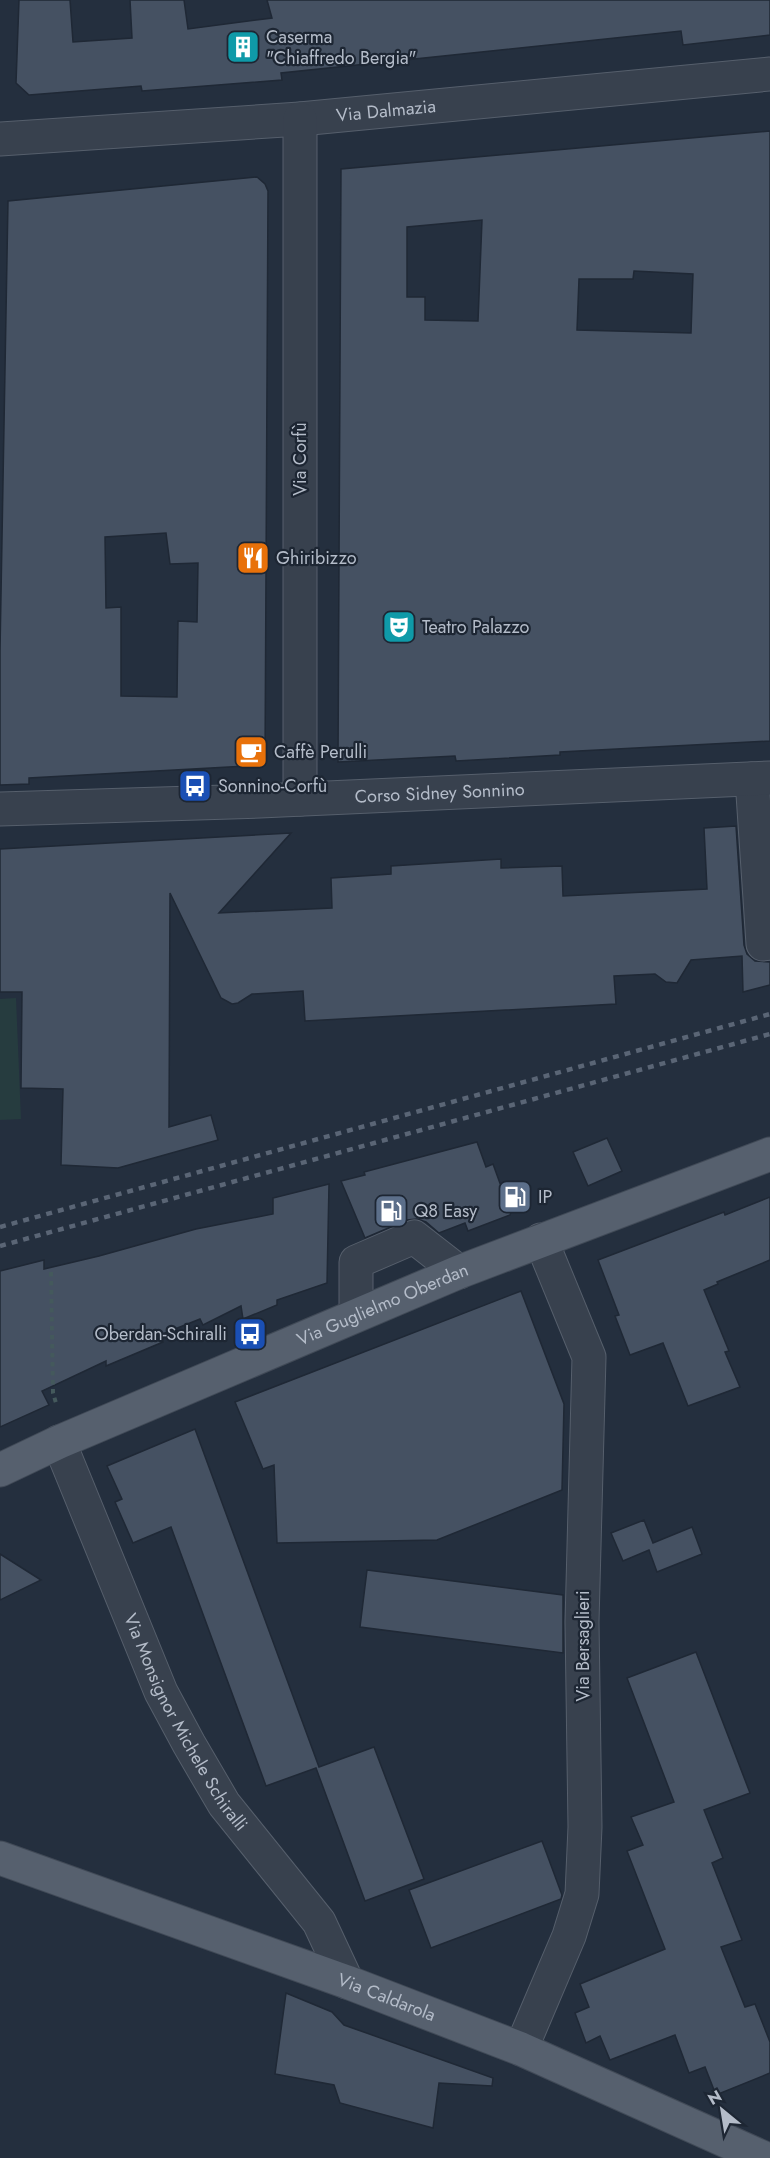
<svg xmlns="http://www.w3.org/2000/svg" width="770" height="2158" font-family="Jost,sans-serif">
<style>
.green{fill:#263c3f}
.building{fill:#455162;stroke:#1f2835;stroke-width:1.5;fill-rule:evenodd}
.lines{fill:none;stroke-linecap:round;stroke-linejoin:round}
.minor-casing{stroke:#565f6c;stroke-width:35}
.major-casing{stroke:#414a57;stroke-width:35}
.path{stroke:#44595c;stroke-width:4;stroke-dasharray:4.5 4.5;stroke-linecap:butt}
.minor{stroke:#38414e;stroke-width:33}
.major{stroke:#56606e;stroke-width:33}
.rail{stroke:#5a6575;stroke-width:4.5;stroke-dasharray:6 6;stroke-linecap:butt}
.labels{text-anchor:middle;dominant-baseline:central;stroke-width:4.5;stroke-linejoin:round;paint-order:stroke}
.poi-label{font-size:18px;fill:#b4bcc9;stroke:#1d2633;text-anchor:start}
.street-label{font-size:18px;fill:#b4bcc9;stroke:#1d2633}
</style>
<rect width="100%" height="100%" fill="#242f3e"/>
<polygon class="green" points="16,998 21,1119 0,1120 0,999"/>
<g class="building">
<polygon points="19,0 70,0 73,42 132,38 130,0 184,0 188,29 272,18 267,0 770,0 770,35 683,45 681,31 281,73 282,80 142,91 141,86 29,95 16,83"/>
<path d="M770,131V741L560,752V755L456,761L455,756L338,762L341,169ZM482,220L478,321L425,320V297H407V227ZM634,271L693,274L691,333L577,330L579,279H633Z"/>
<path d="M257,177L265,184L268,191L265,765L29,778V784L0,785V651L8,201ZM166,533L170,564L198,563L197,622L178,621L177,697L121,696V607L106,608L105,537Z"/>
<polygon points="736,826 744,945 747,954 755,961 770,962 770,985 743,992 742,956 691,960 677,983 666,982 655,974 614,976 616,1004 305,1021 303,991 252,994 238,1003 232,1004 221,998 170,893 169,1127 211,1115 218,1140 118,1168 61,1165 63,1089 21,1088 22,992 0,992 0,849 291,833 219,913 332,908 331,878 391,874 391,866 501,859 501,868 562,866 563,896 707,889 704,828"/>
<polygon points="607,1138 622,1171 588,1186 573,1152"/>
<polygon points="477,1142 486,1167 493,1164 501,1186 511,1196 513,1207 510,1215 468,1231 465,1223 439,1233 426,1222 417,1219 407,1220 365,1238 341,1181 365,1175 364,1172"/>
<polygon points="329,1184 327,1283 277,1300 277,1305 243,1319 241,1306 203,1325 200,1319 160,1335 163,1342 106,1366 106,1361 42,1391 49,1405 0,1427 0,1271 44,1260 44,1269 99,1256 196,1229 273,1214 273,1198"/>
<polygon points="770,1197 770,1260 717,1282 718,1284 704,1290 729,1351 725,1352 740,1387 688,1406 663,1343 630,1355 615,1316 619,1315 598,1260 724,1212 725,1215"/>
<polygon points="521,1291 564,1404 562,1490 437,1540 277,1543 274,1465 263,1469 235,1402"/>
<polygon points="195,1429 319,1767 374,1747 424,1879 365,1901 316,1768 266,1786 171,1527 133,1543 115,1502 122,1499 107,1466"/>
<polygon points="644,1520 653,1543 692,1527 702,1554 657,1572 649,1550 623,1561 611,1533"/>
<polygon points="0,1554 41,1580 0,1600"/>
<polygon points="367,1570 563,1595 563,1653 360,1627"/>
<polygon points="696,1652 750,1793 704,1810 723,1858 712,1863 742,1940 721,1947 745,2007 755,2004 770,2042 770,2073 716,2095 705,2067 689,2073 675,2035 610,2060 600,2036 586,2043 575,2013 589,2007 580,1984 665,1949 627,1851 643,1845 631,1817 674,1802 627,1678"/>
<polygon points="542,1841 562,1895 561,1899 431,1948 409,1890"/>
<polygon points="286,1993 332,2012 344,2025 493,2078 492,2086 439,2083 433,2128 340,2103 334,2085 275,2074"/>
</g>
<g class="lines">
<g class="minor-casing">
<g id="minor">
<path id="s1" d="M0,139L300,119L770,74"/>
<polyline points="752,779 763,944 770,943"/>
<polyline points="300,799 300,119"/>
<path id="s2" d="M0,809L260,801L770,778"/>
<polyline points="356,1315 356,1262 414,1237 459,1272"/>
<path id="s3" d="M59,1442L161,1692L189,1744L224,1804L319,1922L347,1982"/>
<polyline points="521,2049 569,1936 582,1894 585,1827 582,1622 589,1357 541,1240"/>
</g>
</g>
<g class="major-casing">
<g id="major">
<path id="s4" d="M0,1470L59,1442L459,1272L770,1154"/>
<path id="s5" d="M0,1858L347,1982L521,2049L764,2158"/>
</g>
</g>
<polyline class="path" points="51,1272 53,1393 56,1403"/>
<use href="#minor" class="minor"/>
<use href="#major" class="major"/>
<g class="rail">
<polyline points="0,1227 770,1014"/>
<polyline points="0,1246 770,1034"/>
</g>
</g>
<defs>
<g id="building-square" transform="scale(1.725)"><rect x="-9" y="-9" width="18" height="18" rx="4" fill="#0f9aa8" stroke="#1d2633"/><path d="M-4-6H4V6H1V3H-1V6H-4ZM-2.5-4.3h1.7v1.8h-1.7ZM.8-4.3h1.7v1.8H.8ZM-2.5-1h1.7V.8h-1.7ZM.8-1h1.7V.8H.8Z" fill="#fff"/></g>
<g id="restaurant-square" transform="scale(1.725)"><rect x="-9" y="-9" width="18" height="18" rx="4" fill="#e8710a" stroke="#1d2633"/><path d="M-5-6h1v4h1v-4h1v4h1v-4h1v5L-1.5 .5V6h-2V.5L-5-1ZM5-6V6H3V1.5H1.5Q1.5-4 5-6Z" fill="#fff"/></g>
<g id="theatre-square" transform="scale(1.725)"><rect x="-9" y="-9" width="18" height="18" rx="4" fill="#0f9aa8" stroke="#1d2633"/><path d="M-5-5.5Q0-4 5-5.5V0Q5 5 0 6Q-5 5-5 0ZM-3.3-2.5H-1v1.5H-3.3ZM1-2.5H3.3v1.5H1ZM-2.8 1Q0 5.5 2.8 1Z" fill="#fff"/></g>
<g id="cafe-square" transform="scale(1.725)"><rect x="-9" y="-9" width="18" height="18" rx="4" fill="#e8710a" stroke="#1d2633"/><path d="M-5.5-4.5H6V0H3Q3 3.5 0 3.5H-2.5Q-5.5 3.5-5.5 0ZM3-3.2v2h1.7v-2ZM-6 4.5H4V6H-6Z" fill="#fff"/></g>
<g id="bus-square" transform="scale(1.725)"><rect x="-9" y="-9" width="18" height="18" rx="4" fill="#1a4fb4" stroke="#1d2633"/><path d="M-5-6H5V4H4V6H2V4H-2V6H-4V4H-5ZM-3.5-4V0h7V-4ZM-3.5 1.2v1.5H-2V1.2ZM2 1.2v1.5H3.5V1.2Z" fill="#fff"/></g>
<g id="fuel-square" transform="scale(1.725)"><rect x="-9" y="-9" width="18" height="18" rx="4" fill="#5c6f8a" stroke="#1d2633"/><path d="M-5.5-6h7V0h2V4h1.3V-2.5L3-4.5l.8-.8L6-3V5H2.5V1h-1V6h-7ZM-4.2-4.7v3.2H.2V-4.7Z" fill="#fff"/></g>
</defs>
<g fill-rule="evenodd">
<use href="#building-square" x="243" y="47"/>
<use href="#restaurant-square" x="253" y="558"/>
<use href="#theatre-square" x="399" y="627"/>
<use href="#cafe-square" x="251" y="752"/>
<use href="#bus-square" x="195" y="786"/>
<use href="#fuel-square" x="515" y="1197"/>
<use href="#fuel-square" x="391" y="1211"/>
<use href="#bus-square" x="250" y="1334"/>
</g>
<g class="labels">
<g class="poi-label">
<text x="266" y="37">Caserma<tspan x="266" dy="21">"Chiaffredo Bergia"</tspan></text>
<text x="276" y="558">Ghiribizzo</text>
<text x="422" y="627">Teatro Palazzo</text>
<text x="274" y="752">Caffè Perulli</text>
<text x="218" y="786">Sonnino-Corfù</text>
<text x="538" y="1197">IP</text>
<text x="414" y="1211">Q8 Easy</text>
<text x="227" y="1334" text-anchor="end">Oberdan-Schiralli</text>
</g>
<g class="street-label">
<text stroke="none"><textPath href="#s1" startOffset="387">Via Dalmazia</textPath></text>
<text transform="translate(300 459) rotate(-90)">Via Corfù</text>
<text stroke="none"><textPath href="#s2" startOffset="440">Corso Sidney Sonnino</textPath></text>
<text stroke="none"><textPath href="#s4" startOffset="417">Via Guglielmo Oberdan</textPath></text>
<text transform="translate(583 1646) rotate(-90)">Via Bersaglieri</text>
<text stroke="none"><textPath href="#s3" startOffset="308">Via Monsignor Michele Schiralli</textPath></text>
<text stroke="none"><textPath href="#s5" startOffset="411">Via Caldarola</textPath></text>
</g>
</g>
<g transform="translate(722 2110) rotate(330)" stroke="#1d2633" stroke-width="4.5" paint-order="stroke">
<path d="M0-4.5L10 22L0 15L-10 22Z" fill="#b4bcc9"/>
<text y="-9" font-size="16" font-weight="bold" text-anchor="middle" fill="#b4bcc9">N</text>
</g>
</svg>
